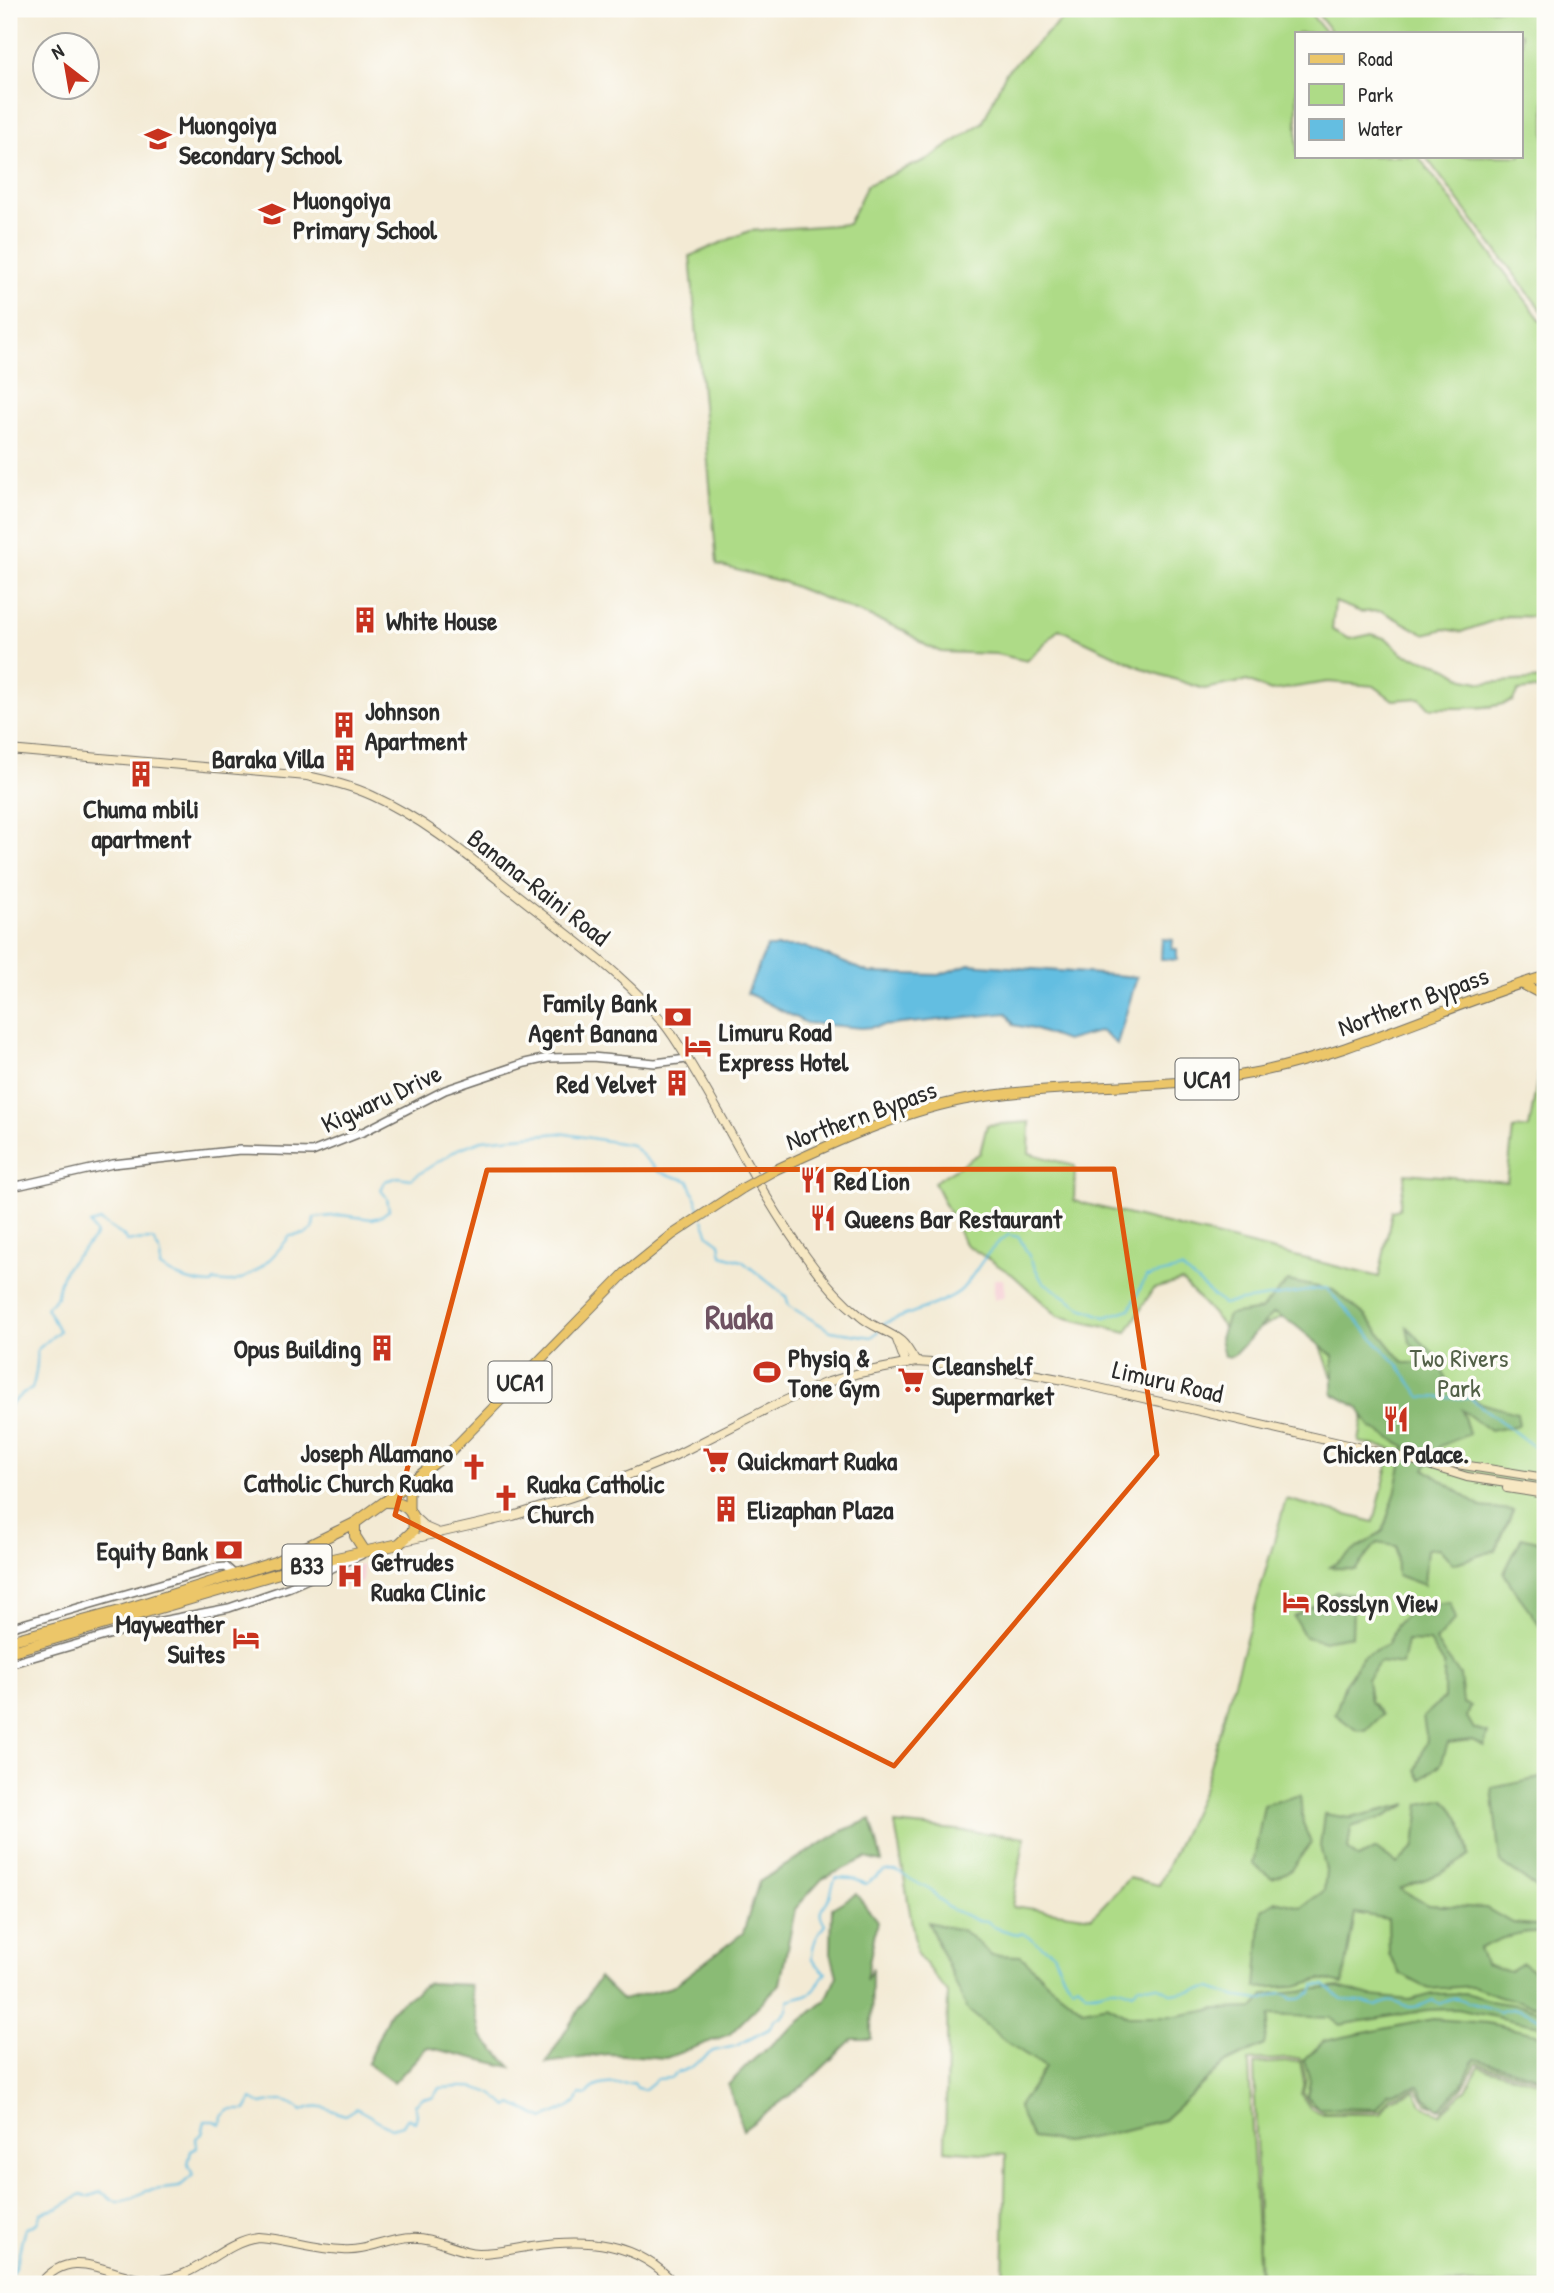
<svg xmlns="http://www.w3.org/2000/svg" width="1554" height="2293" font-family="'Patrick Hand',sans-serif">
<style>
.built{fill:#f6cfd6}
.green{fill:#aedb87;stroke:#6c8359;stroke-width:2}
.forest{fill:#8abb74;stroke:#5a7350;stroke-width:2}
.water{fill:#64bee1;stroke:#487486;stroke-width:2}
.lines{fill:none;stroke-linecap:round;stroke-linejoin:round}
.stream{stroke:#64bee1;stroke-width:2}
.tertiary-casing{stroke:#716e66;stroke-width:10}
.secondary-casing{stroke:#716e66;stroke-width:10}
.primary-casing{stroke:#716e66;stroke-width:11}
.trunk-casing{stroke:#716e66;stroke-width:12}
.tertiary{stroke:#fff;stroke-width:7}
.secondary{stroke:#f7e8c3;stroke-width:8}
.primary{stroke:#ecc669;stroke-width:9}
.trunk{stroke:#ecc669;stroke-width:10}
.primary-bridge-casing{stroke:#716e66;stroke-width:11;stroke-linecap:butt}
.primary-bridge{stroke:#ecc669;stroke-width:9}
.marked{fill:none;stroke:#df570e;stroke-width:5;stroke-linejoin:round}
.labels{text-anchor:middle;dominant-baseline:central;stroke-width:7;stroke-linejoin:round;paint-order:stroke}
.shield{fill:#fdfcf7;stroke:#6a6a68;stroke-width:2}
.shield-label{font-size:24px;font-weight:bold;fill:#2b2b2b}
.poi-label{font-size:26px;font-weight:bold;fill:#2b2b2b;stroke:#fdfcf7;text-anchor:start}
.street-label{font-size:26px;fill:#2b2b2b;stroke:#fdfcf7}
.park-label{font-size:26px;fill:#526047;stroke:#fdfcf7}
.district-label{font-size:33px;font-weight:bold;fill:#6f5362;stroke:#fdfcf7}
</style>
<rect width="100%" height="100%" fill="#fdfcf7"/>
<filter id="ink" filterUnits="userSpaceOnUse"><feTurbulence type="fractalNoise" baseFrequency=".0143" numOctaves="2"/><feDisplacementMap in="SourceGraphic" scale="14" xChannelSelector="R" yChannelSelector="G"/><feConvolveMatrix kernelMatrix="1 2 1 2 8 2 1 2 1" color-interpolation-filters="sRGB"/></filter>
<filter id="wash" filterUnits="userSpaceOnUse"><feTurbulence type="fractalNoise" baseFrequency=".00686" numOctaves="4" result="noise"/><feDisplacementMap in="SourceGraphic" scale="28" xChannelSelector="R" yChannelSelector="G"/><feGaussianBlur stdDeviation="1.57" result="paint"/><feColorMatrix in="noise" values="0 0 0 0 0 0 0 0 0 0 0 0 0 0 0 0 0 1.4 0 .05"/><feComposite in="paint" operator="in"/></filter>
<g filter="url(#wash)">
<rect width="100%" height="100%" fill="#f3ead4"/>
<g class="built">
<polygon points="994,1279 1003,1279 1005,1296 994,1300"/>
<polygon points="362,1565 363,1582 340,1587 337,1570"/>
</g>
<g class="green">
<path d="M1073,9H1307L1326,33H1297V156H1418L1545,326V617L1507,616L1461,632L1445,629L1424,634L1382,611L1361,612L1335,602L1332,630L1350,639L1372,634L1387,639L1403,654L1440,664L1465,679L1484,683L1545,679V692L1536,689L1518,691L1513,701C1485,711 1459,707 1429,708L1420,698L1393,700L1374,686L1328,682L1271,691L1247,681L1204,689L1146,670L1059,629L1027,661L996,654L941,652L927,646L903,630L783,582L717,565L690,256L749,231L848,224L867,185L930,158L983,122L1006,72Z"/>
<polygon points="1314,9 1545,9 1545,315 1425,156 1521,156 1521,33 1332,33"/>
<polygon points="1545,1035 1545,2081 1477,2063 1462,2089 1443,2109 1427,2103 1417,2089 1390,2096 1380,2111 1323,2112 1310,2104 1303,2093 1306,2079 1300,2058 1249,2061 1259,2284 1003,2284 1006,2155 945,2150 948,1993 917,1954 895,1824 1025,1837 1012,1906 1092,1917 1129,1878 1159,1885 1203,1790 1286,1499 1374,1522 1392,1449 1359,1442 1365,1405 1355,1399 1332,1377 1317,1335 1290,1314 1255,1330 1231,1349 1221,1323 1182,1281 1153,1289 1127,1332 1058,1316 1013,1275 965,1244 934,1182 980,1153 987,1125 1030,1122 1029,1153 1075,1166 1074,1201 1379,1277 1392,1211 1399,1209 1406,1173 1507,1182 1513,1129 1529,1128"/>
<polygon points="1300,2061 1304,2082 1301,2094 1310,2108 1321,2114 1381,2114 1390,2099 1415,2091 1422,2104 1440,2114 1466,2090 1479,2066 1545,2084 1545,2284 1260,2284 1254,2064"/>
</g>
<g class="forest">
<polygon points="1288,1281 1333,1290 1366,1316 1404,1363 1425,1363 1410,1342 1407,1327 1437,1357 1448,1383 1480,1403 1517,1413 1519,1425 1490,1431 1462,1410 1469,1434 1440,1446 1425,1469 1481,1507 1513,1510 1496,1550 1453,1564 1439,1548 1427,1549 1424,1585 1397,1575 1396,1546 1377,1543 1355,1570 1330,1567 1383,1531 1395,1494 1405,1446 1371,1428 1358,1407 1333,1394 1333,1356 1295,1325 1274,1313 1233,1356 1224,1357 1220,1338 1228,1315 1261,1310"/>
<path d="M1522,1537L1545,1543V1634C1533,1612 1516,1595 1504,1573Z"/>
<polygon points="1336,1592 1360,1595 1353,1609 1352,1636 1322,1641 1305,1637 1294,1617"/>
<polygon points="1450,1602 1456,1619 1435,1641 1460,1675 1463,1703 1471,1706 1467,1717 1474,1729 1488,1733 1484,1746 1472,1740 1448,1743 1441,1764 1421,1780 1416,1770 1427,1740 1423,1717 1444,1698 1444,1666 1429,1642 1407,1641 1402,1665 1380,1662 1367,1679 1370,1701 1382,1715 1366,1731 1356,1730 1335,1714 1345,1684 1363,1656 1388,1644 1396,1625 1415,1606"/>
<polygon points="1545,1777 1545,1894 1500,1862 1492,1788"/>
<polygon points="1300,1795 1303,1824 1311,1843 1289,1872 1272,1878 1253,1864 1264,1805"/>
<path d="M1444,1799C1462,1817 1465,1832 1469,1856L1439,1874L1400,1889L1428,1905L1486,1908L1512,1923L1545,1926V1933C1524,1929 1498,1939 1479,1949L1485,1964L1510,1971L1523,1963L1543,1977L1545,1979V2008L1499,1996L1473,1986L1429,1989L1400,1974L1389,1954L1388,1919L1355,1913L1343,1984L1321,1979L1296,1986L1256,1988L1262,1910L1276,1901L1301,1907L1324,1891L1326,1870L1320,1846L1324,1814L1350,1818L1408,1804L1384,1817L1351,1827L1348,1849L1358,1858L1376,1849L1397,1864L1415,1846L1420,1804Z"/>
<polygon points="871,1819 882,1862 866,1858 822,1879 795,1909 780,1984 730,2034 666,2058 608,2054 546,2063 599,1977 622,2000 672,1987 743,1933 759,1882 842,1831"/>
<polygon points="856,1894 877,1921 866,1980 872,1970 871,2039 852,2039 809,2081 743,2130 728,2085 753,2060 826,2000 837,1976 831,1953 832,1908"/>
<polygon points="928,1922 964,1931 992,1955 1021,1956 1048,1983 1083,2010 1107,2005 1128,2016 1176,2016 1216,2009 1254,2008 1266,1994 1338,1987 1371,1996 1410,2000 1432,1994 1466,1993 1495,2002 1525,2006 1545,2012 1545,2027 1456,2009 1428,2010 1340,2025 1330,2018 1270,2015 1264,2045 1224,2064 1164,2120 1101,2136 1065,2142 1032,2138 1018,2108 1045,2067 1005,2041 967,2009"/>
<polygon points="428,1983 470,1985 481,2036 511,2067 427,2047 394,2083 367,2063 391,2010"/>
<polygon points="1433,2019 1487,2023 1545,2036 1545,2079 1475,2059 1462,2085 1439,2109 1425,2097 1419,2086 1388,2093 1377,2109 1318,2108 1307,2096 1310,2080 1304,2060 1324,2041"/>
</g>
<g class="water">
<polygon points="1162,939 1173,940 1172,949 1177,949 1177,960 1161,959"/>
<polygon points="767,947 805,947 870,973 939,975 969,964 1137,977 1117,1044 1101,1031 1066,1041 1033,1029 1014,1025 1007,1013 862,1028 806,1023 747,993"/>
</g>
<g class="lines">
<g class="stream">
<polyline points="703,1220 709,1235 720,1243 722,1255 742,1261 786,1296 789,1306 831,1331 872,1337 878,1331"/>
<path d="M882,1327L887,1322C904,1315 951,1301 962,1289C979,1269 985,1251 1008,1235L1019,1237L1042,1281L1082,1308L1105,1317L1130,1309L1146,1277L1182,1269L1223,1304L1326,1288L1398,1365L1421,1397L1470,1398L1533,1446H1545"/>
<path d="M9,1406L23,1393L32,1389C36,1376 38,1363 37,1350L59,1331L46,1307L57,1297C61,1261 77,1260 96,1235L90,1224L100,1221L122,1235L127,1241L153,1240L161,1254L160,1267C178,1278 191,1283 212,1284L214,1281C219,1281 227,1283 232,1282C256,1277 276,1254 290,1236L306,1234L313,1229L314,1218L341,1215L372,1219L380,1217L389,1210L387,1198L381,1190L385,1181L398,1177L411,1179L458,1149L482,1140L560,1133L632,1145L659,1172L689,1181L700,1210"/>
<path d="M9,2278C18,2267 20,2243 25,2229L37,2223L41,2213L59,2208L81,2195L87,2197L101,2192L117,2202L133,2198L145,2191L179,2187L193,2175L188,2164L191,2151L197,2148L196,2138L202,2134L205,2121H215L221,2125L222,2116L230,2110H246L252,2099L261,2104C278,2100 288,2098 302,2111C319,2101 328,2110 345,2115L356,2108L391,2128L403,2125L407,2118L415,2122L417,2115L415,2104L423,2098H432L440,2088C470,2086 486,2084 508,2107L512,2104L545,2119C556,2109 575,2111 580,2094L587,2095C596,2079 619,2085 634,2083L637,2088L644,2090L657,2079L670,2078L679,2072L690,2068L713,2051L736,2046L769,2029L775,2019L782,2017L788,2010V2000C797,1997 811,1996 816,1988C820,1982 820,1978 826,1973L812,1960C812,1945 816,1936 825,1925C815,1908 824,1910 830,1896C832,1890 832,1885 836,1878L854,1879L866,1884L885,1871H896L930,1890L947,1907L976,1920L987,1921L994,1927L1018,1935L1022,1933L1053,1953L1063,1975L1073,1987L1078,1984L1086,1993C1111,1995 1104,1981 1133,1993L1139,1985L1158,1986L1172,1994L1210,1988L1238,1997L1261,2000L1280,1993L1286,1994L1291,1999H1299L1312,1992L1315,1985H1324L1342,2000L1360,2001L1377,2006C1399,1996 1393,2006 1410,2007C1419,2008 1426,2003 1433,2000L1440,2004C1456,1994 1455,1998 1471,2003C1482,2006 1488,2006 1498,2012C1515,2006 1525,2009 1540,2019L1545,2018"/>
</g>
</g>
</g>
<g filter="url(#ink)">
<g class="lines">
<g class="tertiary-casing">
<g id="tertiary">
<polyline points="9,1186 21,1185 113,1164 240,1150 312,1152 365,1131 445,1090 525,1063 548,1058 592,1057 655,1063 687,1059"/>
<polyline points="9,1628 215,1568 226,1567 235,1575"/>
<polyline points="9,1664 146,1624 229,1608 290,1587 361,1555"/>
</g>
</g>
<g class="secondary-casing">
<g id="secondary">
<path d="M9,750L307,776C330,781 352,786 373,796C428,821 474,861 521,898C570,937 638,984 673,1036C721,1108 755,1188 807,1258C822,1279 840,1300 860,1316C872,1327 889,1331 901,1341C907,1346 911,1355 916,1362"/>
<polyline points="897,1340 906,1364"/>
<polyline points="1419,1458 1545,1478"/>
<polyline points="1507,1488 1545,1494"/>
<polyline points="413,1516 425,1527 439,1533"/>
<polyline points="404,1541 513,1516 581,1494 668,1459 775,1405 825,1383 859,1373 916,1362 995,1367 1064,1380 1409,1459 1467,1477 1545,1489"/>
<path d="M40,2284C75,2241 112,2281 155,2280C197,2280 220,2242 258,2237C287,2239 314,2249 343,2250C366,2252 388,2239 411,2238C434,2236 456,2252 479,2253C497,2253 514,2249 532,2246C586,2238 637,2241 675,2284"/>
</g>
</g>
<g class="primary-casing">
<g id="primary">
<polyline points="1522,984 1545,996"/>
<path d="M775,1170C835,1142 898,1113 963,1100C1061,1082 1162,1091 1259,1072C1358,1051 1448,1005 1545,976"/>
<polyline points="384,1502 451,1451 625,1273 672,1235 743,1188"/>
<polyline points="409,1509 409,1493 415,1482"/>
</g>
</g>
<g class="trunk-casing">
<g id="trunk">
<polyline points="355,1523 355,1536 364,1550"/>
<path d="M9,1641L120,1611L275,1562L355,1523L384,1502C403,1501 417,1511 413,1531L399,1544L310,1564L9,1652"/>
</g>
</g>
<use href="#tertiary" class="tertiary"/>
<use href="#secondary" class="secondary"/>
<use href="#primary" class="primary"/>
<use href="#trunk" class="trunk"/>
<g class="primary-bridge-casing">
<polyline id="primary-bridge" points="743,1188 775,1170"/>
</g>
<use href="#primary-bridge" class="primary-bridge"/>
</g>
</g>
<path class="marked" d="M1114,1169L1157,1455L894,1766L395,1515L487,1170Z"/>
<defs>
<g id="school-bare" transform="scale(2.1)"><path d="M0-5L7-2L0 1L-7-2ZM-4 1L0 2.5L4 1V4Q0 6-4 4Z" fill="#c8321e" stroke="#fdfcf7" stroke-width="2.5" paint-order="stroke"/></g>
<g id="building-bare" transform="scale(2.1)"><path d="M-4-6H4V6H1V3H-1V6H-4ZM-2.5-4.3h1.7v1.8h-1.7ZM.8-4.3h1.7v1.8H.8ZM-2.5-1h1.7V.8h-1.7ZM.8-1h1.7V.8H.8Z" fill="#c8321e" stroke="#fdfcf7" stroke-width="2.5" paint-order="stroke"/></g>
<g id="bank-bare" transform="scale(2.1)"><path d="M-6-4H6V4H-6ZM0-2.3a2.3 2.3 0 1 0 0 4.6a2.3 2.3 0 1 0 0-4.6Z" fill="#c8321e" stroke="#fdfcf7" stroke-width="2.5" paint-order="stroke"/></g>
<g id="hotel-bare" transform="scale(2.1)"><path d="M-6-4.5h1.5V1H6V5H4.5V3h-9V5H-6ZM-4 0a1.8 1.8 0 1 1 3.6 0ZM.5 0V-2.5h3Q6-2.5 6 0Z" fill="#c8321e" stroke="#fdfcf7" stroke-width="2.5" paint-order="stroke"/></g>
<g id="restaurant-bare" transform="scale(2.1)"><path d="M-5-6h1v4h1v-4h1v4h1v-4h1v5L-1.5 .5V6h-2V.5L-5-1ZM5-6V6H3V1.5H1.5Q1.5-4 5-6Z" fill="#c8321e" stroke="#fdfcf7" stroke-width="2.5" paint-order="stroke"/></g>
<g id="stadium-bare" transform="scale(2.1)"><path d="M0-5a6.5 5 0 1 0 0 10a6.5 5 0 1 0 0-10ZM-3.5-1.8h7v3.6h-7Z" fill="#c8321e" stroke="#fdfcf7" stroke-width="2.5" paint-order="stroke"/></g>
<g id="supermarket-bare" transform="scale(2.1)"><path d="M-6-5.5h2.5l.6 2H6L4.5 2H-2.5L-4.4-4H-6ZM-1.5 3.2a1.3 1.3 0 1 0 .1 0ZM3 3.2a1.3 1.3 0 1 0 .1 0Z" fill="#c8321e" stroke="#fdfcf7" stroke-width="2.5" paint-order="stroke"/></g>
<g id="church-bare" transform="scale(2.1)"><path d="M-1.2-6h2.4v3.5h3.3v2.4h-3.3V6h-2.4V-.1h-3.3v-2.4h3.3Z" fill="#c8321e" stroke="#fdfcf7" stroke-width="2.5" paint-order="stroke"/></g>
<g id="hospital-bare" transform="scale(2.1)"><path d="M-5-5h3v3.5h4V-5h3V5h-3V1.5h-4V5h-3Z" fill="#c8321e" stroke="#fdfcf7" stroke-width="2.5" paint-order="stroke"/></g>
</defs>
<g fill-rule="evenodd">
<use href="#school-bare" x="158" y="139"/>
<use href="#school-bare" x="272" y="214"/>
<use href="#building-bare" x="365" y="620"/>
<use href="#building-bare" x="344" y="725"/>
<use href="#building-bare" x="345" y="758"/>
<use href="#building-bare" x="141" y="774"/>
<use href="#bank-bare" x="678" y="1017"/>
<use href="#hotel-bare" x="698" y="1046"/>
<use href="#building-bare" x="677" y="1083"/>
<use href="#restaurant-bare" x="813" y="1180"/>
<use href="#restaurant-bare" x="823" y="1218"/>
<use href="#building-bare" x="382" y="1348"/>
<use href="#stadium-bare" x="767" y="1372"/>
<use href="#supermarket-bare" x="911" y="1380"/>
<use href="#restaurant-bare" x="1396" y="1419"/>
<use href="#supermarket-bare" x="716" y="1460"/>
<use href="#church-bare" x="474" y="1467"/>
<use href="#church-bare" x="506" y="1498"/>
<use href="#building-bare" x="726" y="1509"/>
<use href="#bank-bare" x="229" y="1550"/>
<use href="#hospital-bare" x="350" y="1576"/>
<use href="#hotel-bare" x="1296" y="1602"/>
<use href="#hotel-bare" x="246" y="1638"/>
</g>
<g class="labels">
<g class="shield">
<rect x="1175.5" y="1058.5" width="63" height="41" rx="5"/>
<rect x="488.5" y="1361.5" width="63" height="41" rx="5"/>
<rect x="282.5" y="1544.5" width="49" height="41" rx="5"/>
</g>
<g class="shield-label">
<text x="1207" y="1079">UCA1</text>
<text x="520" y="1382">UCA1</text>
<text x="307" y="1565">B33</text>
</g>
<g class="poi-label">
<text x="179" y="124">Muongoiya<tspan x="179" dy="30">Secondary School</tspan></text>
<text x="293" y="199">Muongoiya<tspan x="293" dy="30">Primary School</tspan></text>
<text x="386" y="620">White House</text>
<text x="365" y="710">Johnson<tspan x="365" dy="30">Apartment</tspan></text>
<text x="324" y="758" text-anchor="end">Baraka Villa</text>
<text x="141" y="808" text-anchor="middle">Chuma mbili<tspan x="141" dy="30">apartment</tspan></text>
<text x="657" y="1002" text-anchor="end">Family Bank<tspan x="657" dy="30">Agent Banana</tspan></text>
<text x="719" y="1031">Limuru Road<tspan x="719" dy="30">Express Hotel</tspan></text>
<text x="656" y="1083" text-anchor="end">Red Velvet</text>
<text x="834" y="1180">Red Lion</text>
<text x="844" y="1218">Queens Bar Restaurant</text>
<text x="361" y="1348" text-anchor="end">Opus Building</text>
<text x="788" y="1357">Physiq &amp;<tspan x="788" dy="30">Tone Gym</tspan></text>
<text x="932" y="1365">Cleanshelf<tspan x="932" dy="30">Supermarket</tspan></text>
<text x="453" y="1452" text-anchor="end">Joseph Allamano<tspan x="453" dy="30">Catholic Church Ruaka</tspan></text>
<text x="1396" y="1453" text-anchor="middle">Chicken Palace.</text>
<text x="737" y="1460">Quickmart Ruaka</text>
<text x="527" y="1483">Ruaka Catholic<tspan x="527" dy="30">Church</tspan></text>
<text x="747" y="1509">Elizaphan Plaza</text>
<text x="208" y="1550" text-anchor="end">Equity Bank</text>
<text x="371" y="1561">Getrudes<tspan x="371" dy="30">Ruaka Clinic</tspan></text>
<text x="1317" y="1602">Rosslyn View</text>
<text x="225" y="1623" text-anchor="end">Mayweather<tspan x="225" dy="30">Suites</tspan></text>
</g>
<g class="street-label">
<text transform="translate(539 887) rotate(38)">Banana-Raini Road</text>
<text transform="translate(1413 1001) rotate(-20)">Northern Bypass</text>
<text transform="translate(381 1098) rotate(-25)">Kigwaru Drive</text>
<text transform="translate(861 1115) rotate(-20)">Northern Bypass</text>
<text transform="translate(1168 1381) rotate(13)">Limuru Road</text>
</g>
<g class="park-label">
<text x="1459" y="1357">Two Rivers<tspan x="1459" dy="30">Park</tspan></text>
</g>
<g class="district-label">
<text x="739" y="1317">Ruaka</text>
</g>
</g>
<rect width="1554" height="2293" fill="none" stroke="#fdfcf7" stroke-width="35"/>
<rect x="1295" y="32" width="228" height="126" fill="#fdfcf7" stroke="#a9a8a5" stroke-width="2"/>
<rect x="1309" y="54" width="35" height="10" fill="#ecc669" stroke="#a9a8a5" stroke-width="2"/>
<text x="1358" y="66" font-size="21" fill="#2b2b2b">Road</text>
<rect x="1309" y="84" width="35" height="21" fill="#aedb87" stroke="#a9a8a5" stroke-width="2"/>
<text x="1358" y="102" font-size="21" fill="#2b2b2b">Park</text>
<rect x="1309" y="119" width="35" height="21" fill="#64bee1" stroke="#a9a8a5" stroke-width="2"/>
<text x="1358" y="136" font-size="21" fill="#2b2b2b">Water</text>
<g transform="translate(66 66) rotate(329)"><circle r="33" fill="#fdfcf7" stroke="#a9a8a5" stroke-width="2"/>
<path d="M0-5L12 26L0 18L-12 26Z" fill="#c8321e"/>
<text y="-10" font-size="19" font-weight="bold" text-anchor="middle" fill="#2b2b2b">N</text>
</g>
</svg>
